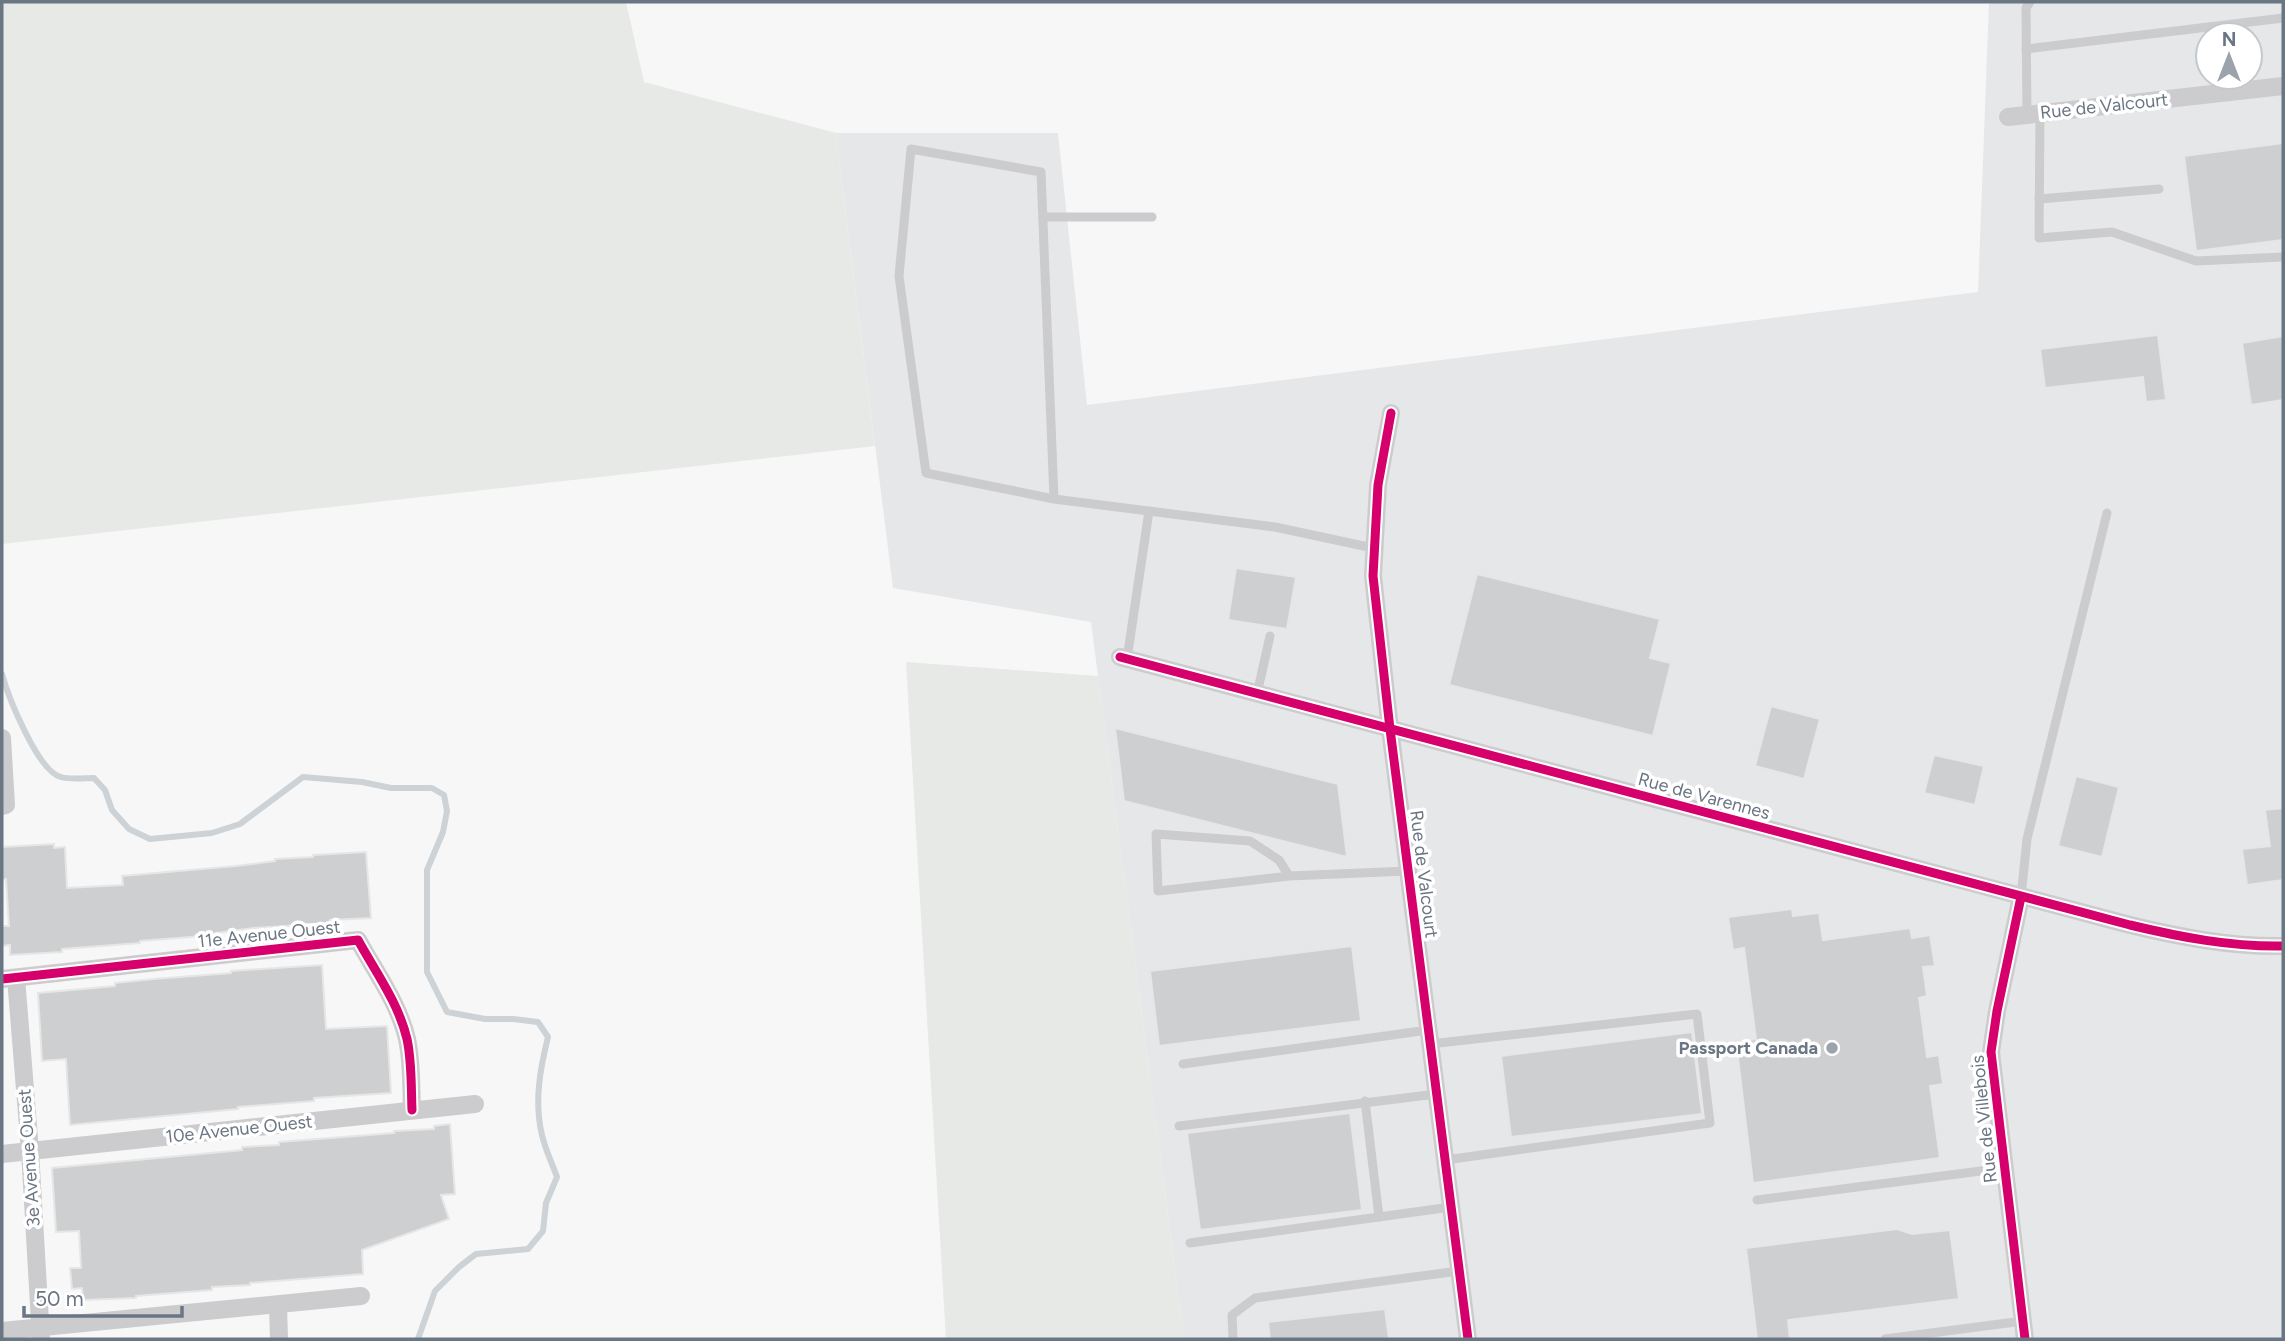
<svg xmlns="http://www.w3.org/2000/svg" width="2285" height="1341" font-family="Figtree,sans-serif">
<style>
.built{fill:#e6e7e8;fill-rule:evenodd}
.green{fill:#e6e9e5}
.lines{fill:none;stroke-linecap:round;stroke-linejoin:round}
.stream{stroke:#ccd2d6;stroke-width:6}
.building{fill:#cecfd0;stroke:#e6e6e6;stroke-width:2}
.service{stroke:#ccccce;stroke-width:9}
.minor{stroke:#ccccce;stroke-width:18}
.cycleway-casing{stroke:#fff;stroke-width:13}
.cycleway{stroke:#d6006c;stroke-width:9}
.poi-dot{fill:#9ca3ac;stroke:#fff;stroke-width:2.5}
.labels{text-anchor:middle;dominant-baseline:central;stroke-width:7;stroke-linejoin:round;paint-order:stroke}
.street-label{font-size:18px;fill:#6b7684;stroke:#fff}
.poi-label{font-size:18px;font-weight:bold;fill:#6b7684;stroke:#fff;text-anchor:end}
</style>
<rect width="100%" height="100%" fill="#f7f7f7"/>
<path class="built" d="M1989,2H2283V1339H1184L1091,622L893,588L836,133H1058L1087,405L1978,292ZM2208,35H2250V77H2208Z"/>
<g class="green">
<polygon points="2,2 626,2 644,82 836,133 875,446 2,544"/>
<polygon points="906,662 1098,676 1184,1339 946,1339"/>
</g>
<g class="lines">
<path class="stream" d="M2,674C8,696 38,772 61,777C71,780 84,778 94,778L105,790L112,810L129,829L150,839L212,833L240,824L303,777L362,782L391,788H432L444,795L447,811L443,832L427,870V972L447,1012L485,1019H513L538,1022L548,1037C540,1069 534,1102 542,1135C545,1149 552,1163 557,1177L546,1203L543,1231L528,1249L476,1254L459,1267L435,1291L418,1339"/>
</g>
<g class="building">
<polygon points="2283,143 2283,240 2196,251 2184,156"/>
<polygon points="2158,335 2166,400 2146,402 2143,377 2045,388 2040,349"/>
<polygon points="2283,336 2283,400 2251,405 2242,343"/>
<polygon points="1236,568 1296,577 1287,629 1228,620"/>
<polygon points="1477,574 1660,619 1650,658 1671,663 1653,736 1449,685"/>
<polygon points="1771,706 1820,719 1804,779 1755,766"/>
<polygon points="1115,728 1338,784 1347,857 1124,801"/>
<polygon points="1934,755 1984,766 1975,805 1924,793"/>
<polygon points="2076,776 2119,787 2102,857 2058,846"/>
<polygon points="2283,808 2283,880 2247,885 2242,849 2270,846 2265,810"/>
<polygon points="54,844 54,848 65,847 67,888 123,885 122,876 236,866 275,861 275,859 313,857 313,855 366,852 371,918 330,920 330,923 254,928 215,933 216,935 140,941 140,943 62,949 62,952 10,955 10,945 2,946 2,926 9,926 6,879 2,880 2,847"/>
<polygon points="1792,909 1793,916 1819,913 1823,940 1910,928 1912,938 1930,935 1935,966 1923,967 1927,996 1919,998 1927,1057 1939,1055 1943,1084 1930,1086 1940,1158 1753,1183 1736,1041 1756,1039 1744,948 1733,950 1728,917"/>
<polygon points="1352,946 1361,1021 1159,1046 1150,971"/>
<polygon points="322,965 326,1029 387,1026 391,1093 314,1098 314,1101 238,1107 238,1109 70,1125 66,1059 42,1061 38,993 115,986 115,983 154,979 231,973 231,971"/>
<polygon points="1692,1032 1702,1114 1511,1137 1501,1056"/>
<polygon points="1350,1113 1362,1210 1200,1230 1187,1133"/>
<polygon points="450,1124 455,1194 441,1195 449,1219 362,1250 363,1274 250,1283 250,1285 212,1287 212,1290 136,1296 136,1298 83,1300 82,1288 72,1289 70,1268 81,1268 79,1231 56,1232 52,1168 242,1150 242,1147 279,1145 279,1142 394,1133 394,1131 434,1129 434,1126"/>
<polygon points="1897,1229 1912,1234 1950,1230 1959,1299 1788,1320 1790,1339 1757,1339 1746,1248"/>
<polygon points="1385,1309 1389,1339 1270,1339 1268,1322"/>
</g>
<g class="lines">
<g class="service">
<polyline points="2026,49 2283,18"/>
<polyline points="2040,113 2039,238 2112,232 2196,261 2283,257"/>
<polyline points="2027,114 2026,8 2030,2"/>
<polyline points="2039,199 2159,189"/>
<polyline points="1043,217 1152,217"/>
<polyline points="1054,499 1041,172 911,149 899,276 926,473 1054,499 1275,527 1373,548"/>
<polyline points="1127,659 1149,511"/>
<polyline points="1257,694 1270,636"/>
<polyline points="1289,876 1279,860 1250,841 1156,834 1158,891 1289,876 1408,871"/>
<polyline points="2021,897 2027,839 2107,513"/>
<polyline points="1430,1044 1697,1014 1710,1123 1445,1160"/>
<polyline points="1183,1064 1428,1030"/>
<polyline points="1365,1101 1379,1217"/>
<polyline points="1179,1126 1436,1094"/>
<polyline points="1757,1200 2004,1168"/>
<polyline points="1190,1243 1451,1207"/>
<polyline points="1233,1339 1232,1315 1255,1298 1459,1271"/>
<polyline points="1885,1339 2023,1321"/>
</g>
<g class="minor">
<polyline points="2008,117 2283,86"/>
<polyline points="1391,413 1378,485 1373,576 1390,729 1468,1339"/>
<path d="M1120,657L2130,925C2180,937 2231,947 2283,946"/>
<polyline points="2,738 6,805 2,806"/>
<polyline points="2021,897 1997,1011 1991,1052 2025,1339"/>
<polyline points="16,978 30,1151 41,1339"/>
<path d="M2,979L358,940C375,971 399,1004 407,1039C412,1062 411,1087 412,1110"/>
<polyline points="2,1154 475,1104"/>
<polyline points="278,1305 279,1339"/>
<polyline points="2,1331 361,1296"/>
</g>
<g class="cycleway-casing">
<g id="cycleway">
<polyline points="1391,413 1378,485 1373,576 1390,729 1468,1339"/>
<path d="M1120,657L2130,925C2180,937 2231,947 2283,946"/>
<polyline points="2021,897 1997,1011 1991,1052 2025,1339"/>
<path d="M2,979L358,940C375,971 399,1004 407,1039C412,1062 411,1087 412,1110"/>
</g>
</g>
<use href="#cycleway" class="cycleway"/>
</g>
<circle class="poi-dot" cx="1832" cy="1048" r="7"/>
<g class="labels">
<g class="street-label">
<text transform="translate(2104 106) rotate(-6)">Rue de Valcourt</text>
<text transform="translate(1704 796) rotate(15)">Rue de Varennes</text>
<text transform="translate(1424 874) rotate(83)">Rue de Valcourt</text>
<text transform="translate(269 934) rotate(-6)">11e Avenue Ouest</text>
<text transform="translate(1984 1119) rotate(-96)">Rue de Villebois</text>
<text transform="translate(239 1129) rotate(-6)">10e Avenue Ouest</text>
<text transform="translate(29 1158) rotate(-94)">3e Avenue Ouest</text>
</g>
<g class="poi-label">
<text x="1818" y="1048">Passport Canada</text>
</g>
</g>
<rect width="2285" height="1341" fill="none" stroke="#6b7684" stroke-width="7"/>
<g transform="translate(2229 56)"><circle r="33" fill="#ffffff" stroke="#c4c8ce" stroke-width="2"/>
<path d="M0-5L12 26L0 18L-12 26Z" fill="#9ca3ac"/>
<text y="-10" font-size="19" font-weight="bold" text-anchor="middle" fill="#6b7684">N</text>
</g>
<path d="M24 1306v10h158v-10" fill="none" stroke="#6b7684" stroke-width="3.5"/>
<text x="35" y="1306" font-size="21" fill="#6b7684" stroke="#ffffff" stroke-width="5" paint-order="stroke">50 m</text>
</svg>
